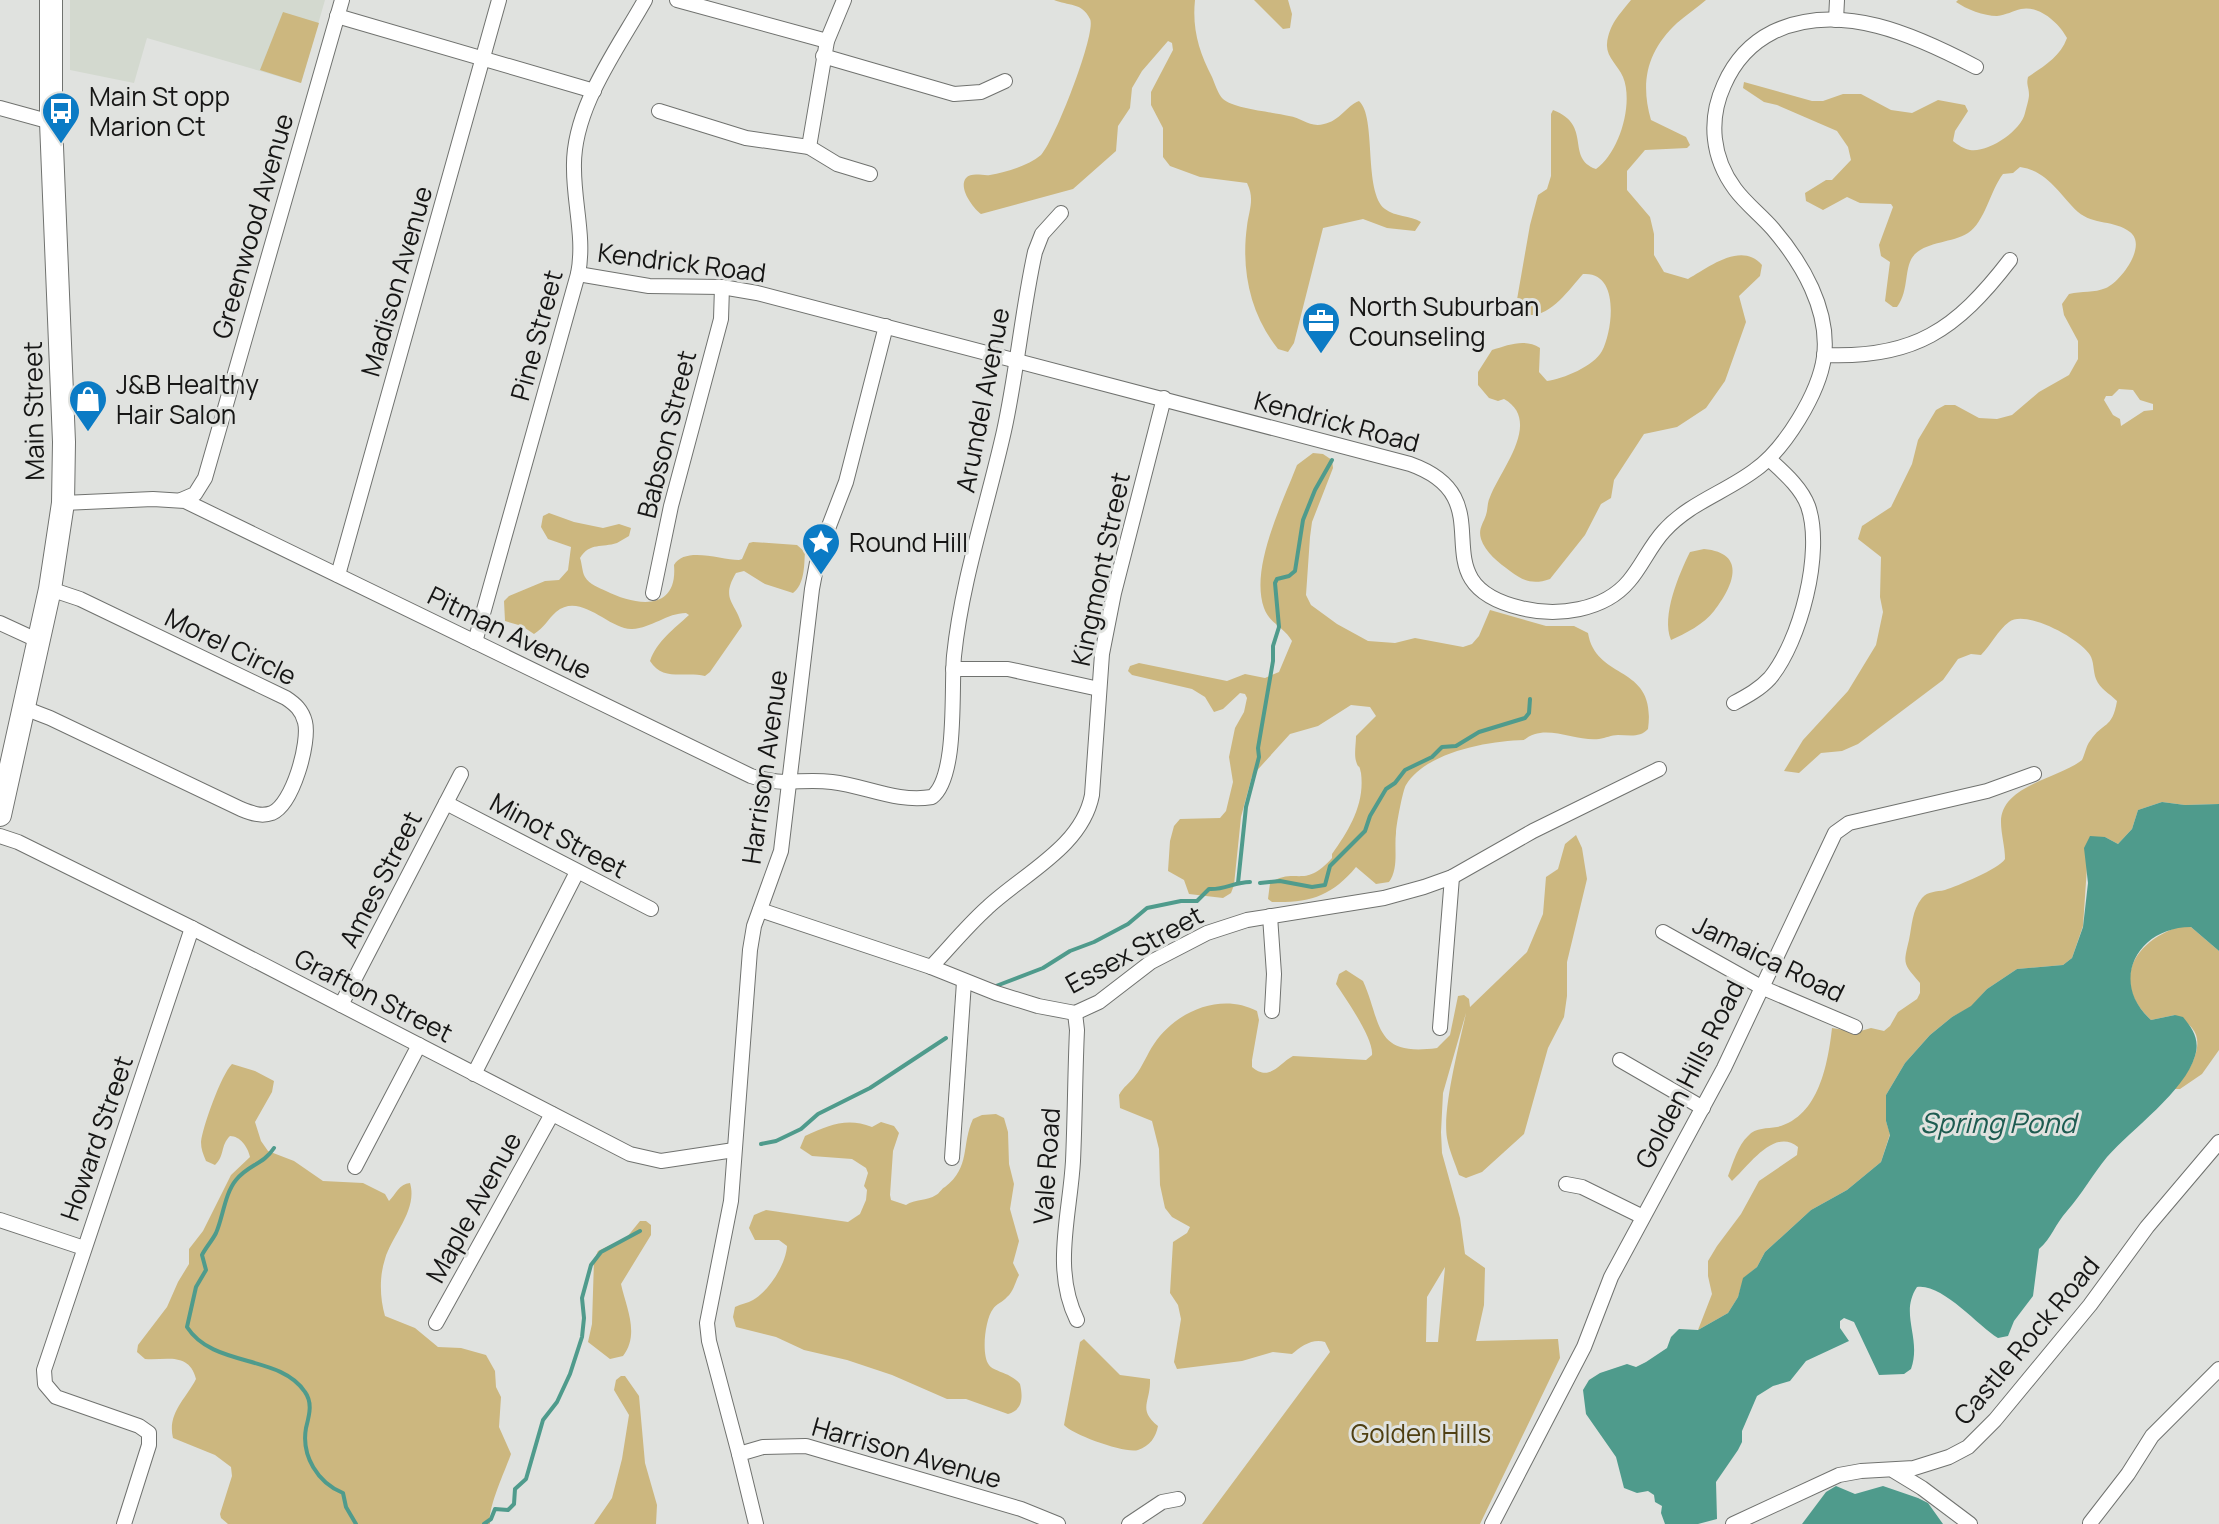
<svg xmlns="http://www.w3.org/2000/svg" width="2219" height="1524" font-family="Manrope,sans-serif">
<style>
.built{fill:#d3d9cf}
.green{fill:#ccb77f;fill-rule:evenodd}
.water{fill:#4f9b8c}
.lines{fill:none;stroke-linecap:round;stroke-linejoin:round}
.stream{stroke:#4f9b8c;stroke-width:4}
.street-casing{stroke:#70726f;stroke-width:16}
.primary-casing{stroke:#70726f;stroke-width:24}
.street{stroke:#fff;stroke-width:14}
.primary{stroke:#fff;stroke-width:22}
.labels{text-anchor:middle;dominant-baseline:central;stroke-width:6;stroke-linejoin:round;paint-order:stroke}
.poi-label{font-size:26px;fill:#161615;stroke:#e0e2df;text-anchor:start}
.street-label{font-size:26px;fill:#161615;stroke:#e0e2df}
.park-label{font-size:26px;fill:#4f3f11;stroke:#e0e2df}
.water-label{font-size:28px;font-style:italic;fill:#1d5b50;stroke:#e0e2df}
</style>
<rect width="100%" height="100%" fill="#e0e2df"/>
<polygon class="built" points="70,0 325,0 301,83 147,38 134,83 70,70"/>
<g class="green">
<path d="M1054,0H1195C1192,29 1199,52 1212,77C1215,84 1218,94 1223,99C1234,109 1274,112 1289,116C1302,118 1310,128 1324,124C1340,121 1346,106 1359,101C1377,117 1363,192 1385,209C1395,217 1410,215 1421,222L1415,231L1387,228L1363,219L1323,228L1294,343L1288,352L1278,349C1250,314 1241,270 1247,226C1249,210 1255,199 1247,183L1200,177L1170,166L1163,157V128L1151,105V92L1173,50L1172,43L1168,41L1142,71L1132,88L1130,108L1118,126L1116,151L1073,189L981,214C973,208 958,188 966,178C971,172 983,176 990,175C1006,172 1028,166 1041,155C1054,142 1097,32 1090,19C1082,2 1068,6 1054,0Z"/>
<polygon points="1254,0 1288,0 1292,14 1290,28 1283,29"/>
<path d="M1631,0H1706C1697,8 1686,15 1677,23C1647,51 1640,82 1651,120L1686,137L1690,145L1687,148L1645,150L1627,171V190L1650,217L1654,234V255L1664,272L1688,279C1708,268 1741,241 1762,265L1760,276L1739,296L1746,322L1725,381L1706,408L1677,427L1644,434L1614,480L1611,498L1601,504L1585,535L1550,579C1533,585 1523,581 1510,571C1499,563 1485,552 1481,539C1478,529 1483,524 1486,515C1488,509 1487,503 1490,497C1500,470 1543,421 1504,399L1498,401L1489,398L1478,385V372L1492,350C1508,345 1525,338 1540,348L1539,372L1547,381C1563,379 1594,366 1602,351C1613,330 1620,271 1583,274C1566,293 1544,327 1515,311L1530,225L1538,195L1547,189L1551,176V114L1553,110C1593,125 1565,158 1596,169C1619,153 1634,104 1623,77C1618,65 1606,57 1607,44C1609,24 1620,14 1631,0Z"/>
<path d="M1958,0H2219V804L2185,805L2162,802L2138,810L2132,829L2118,844L2105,837L2087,867L2083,926L2072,958L2063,965L2017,969L1987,989L1971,1007L1952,1017L1930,1035L1905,1063L1886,1095V1121L1890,1134L1881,1162L1847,1190L1811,1210L1765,1252L1757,1267L1744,1278L1738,1297L1728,1313L1698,1330L1712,1294L1708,1276V1261L1717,1246L1741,1214L1759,1181L1797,1155L1798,1147C1774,1127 1748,1167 1732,1181L1728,1176C1733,1163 1738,1145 1748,1136C1756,1127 1767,1129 1777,1127C1819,1117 1828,1063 1832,1028L1857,1032L1871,1028L1884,1031L1890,1026L1898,1012L1917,999L1920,993V983C1903,963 1903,965 1909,940C1912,926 1912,910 1922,898C1928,891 1936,892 1945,890C1957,886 1999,869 2005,859C2005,847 2001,834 2001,822C2001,785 2060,778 2082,760C2085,754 2086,746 2090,741C2103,721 2112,730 2117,701C2109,693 2100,689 2096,679C2093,671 2094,661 2090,655C2080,639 2026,609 2009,622C1998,630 1991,645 1981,655L1971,654L1958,659L1943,680L1858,744L1842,751L1821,753L1799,773L1784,771L1803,740L1848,691L1876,645L1883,612L1880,597L1881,557L1858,539L1862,526L1891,507L1912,464L1918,440L1936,410L1945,405H1955L1979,418L1997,419L2012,415L2039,392L2069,375L2078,359V341L2064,315L2062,304L2069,294C2082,291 2094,293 2106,288C2120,282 2148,246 2130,232C2115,220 2093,225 2078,212C2059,194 2048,171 2020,167L2013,173L2003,174C1990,191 1985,222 1968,233C1952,243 1929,241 1915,254C1903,266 1910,290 1897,307H1893L1885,301L1890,262L1881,256L1879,245L1893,207L1891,204L1860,203L1847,197L1823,210L1806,201L1805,193L1826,180H1832L1851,160L1848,147L1837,131L1777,105L1764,102L1743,88L1744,82L1812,101H1823L1843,94H1861L1891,110L1912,113L1938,100L1965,105L1968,111L1955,131L1953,141C1958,145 1964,149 1970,150C1988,153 2021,131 2025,113C2026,109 2029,99 2029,95C2029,87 2026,85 2028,77C2044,66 2060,57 2067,38C2059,23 2039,5 2021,9C2013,11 2006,15 1997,16C1984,16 1966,9 1956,2ZM2119,389L2133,390L2140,400L2153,404V410L2144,411L2121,426L2120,419L2113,415L2104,400L2106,396H2112Z"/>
<polygon points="283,12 319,23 301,83 260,70"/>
<path d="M1313,453L1323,454L1332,460L1333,468L1312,522L1310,537L1306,595L1311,605L1337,624L1368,641L1395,643L1415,638L1463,647L1472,644L1479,636L1490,610L1546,626H1574L1588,633C1596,682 1657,663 1648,729C1640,738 1629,735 1618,735C1611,735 1606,738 1599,739C1576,742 1544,722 1524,740C1488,741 1426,752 1406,785C1403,789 1396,826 1396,833C1394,849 1399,868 1389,882L1376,884L1356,867C1332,896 1310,903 1272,902L1268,899L1270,883C1296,866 1304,890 1332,858V854C1349,830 1365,804 1361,773C1359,762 1359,771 1356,761C1354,754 1356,744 1356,736L1376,716L1370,707L1351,705L1318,726L1290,734L1252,776L1241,817L1234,885L1231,893L1223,898L1189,894L1184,880L1168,871L1170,841L1174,826L1180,819L1220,818L1226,811L1233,782L1229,757L1235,728L1244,712L1247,698L1245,694L1240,693L1223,709L1214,712L1205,697L1192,689L1132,675L1128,671L1130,666L1139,663L1227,681L1245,674L1265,678L1279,672L1292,641C1285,628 1269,623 1264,608C1250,569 1281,506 1295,470L1297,465Z"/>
<path d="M549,513L574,522L603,528L619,524L631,528L629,536C625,538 621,541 617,543C602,548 590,542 580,558C582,563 582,572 585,577C589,584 599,588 606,591C636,606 678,612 674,565C685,546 721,560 739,560L742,559L749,543L753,542L797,545L805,552C804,565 805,584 793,593L765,584L744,571L736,573C720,600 736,602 742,626L710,672L705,676C685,671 663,682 650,661C657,641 674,629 689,615L686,613C667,613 652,628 632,629C609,630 581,591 556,612C548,619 544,628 534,634L522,626L505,621L504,601L509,596L545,581L559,580L568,570L571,547L548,539L541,527L543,516Z"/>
<path d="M1704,549C1748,553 1733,587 1714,611C1704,624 1685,634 1671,640C1661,616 1679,574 1690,552Z"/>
<path d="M1576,835L1582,848L1587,879L1567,962V996L1564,1017L1548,1048L1524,1134L1482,1172L1466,1178L1459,1175C1455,1163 1449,1150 1447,1138C1442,1109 1460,1042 1466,1013L1443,1093L1441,1132L1442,1153L1460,1218L1465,1254L1485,1268L1484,1305L1476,1341L1558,1339L1560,1358L1480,1524H1202L1330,1352L1325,1342C1313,1338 1301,1346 1292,1354L1273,1352L1242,1361L1177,1369L1174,1362L1181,1319L1178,1305L1170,1293L1173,1242L1187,1233L1190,1227L1172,1217L1165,1208L1160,1185L1159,1149L1152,1121L1120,1108L1119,1095C1123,1087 1130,1083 1135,1076C1143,1066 1147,1054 1154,1044C1176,1011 1221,992 1257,1011L1259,1020L1252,1060V1067C1270,1082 1278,1064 1293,1056L1366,1060L1372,1055C1374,1039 1346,999 1336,984L1339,974L1346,970L1363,981C1382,1023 1373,1057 1437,1048L1450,1035L1458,996L1464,995L1469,999L1470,1007L1527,952L1543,914L1546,877L1558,869L1565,844ZM1445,1267L1438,1342H1426L1427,1297Z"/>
<path d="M2178,927H2191L2219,951V1050L2202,1074L2180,1089H2174C2187,1076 2207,1045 2192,1028C2188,1023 2180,1019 2175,1015L2151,1020C2111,983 2132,943 2178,927Z"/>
<path d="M232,1064L255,1071L274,1081L272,1092L255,1122L261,1141L268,1151L294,1161L323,1181L363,1183L385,1194L389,1201C396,1194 399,1184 410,1183C418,1210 392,1235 385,1259C379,1277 380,1299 385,1316L415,1328L438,1347L461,1348L486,1355L495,1371L496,1387L501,1397L499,1427L511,1454C505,1471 487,1509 490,1524H228L221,1518L220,1514L232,1476L231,1467L215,1455L173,1438C167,1413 186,1399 196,1379C189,1351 164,1361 145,1359L137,1352L138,1345L167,1307L178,1282L189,1264V1249L203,1231L231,1175L250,1157C248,1147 240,1136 230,1136C220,1146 225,1156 215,1165L206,1161C203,1154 201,1149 201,1142C203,1126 221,1075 232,1064Z"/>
<path d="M996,1114L1004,1118L1008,1132L1009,1164L1014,1184L1010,1209L1019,1241L1013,1263L1019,1275C1015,1282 1014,1291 1007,1297C1003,1302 996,1304 993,1309C985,1319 981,1355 989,1365C994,1372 1010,1372 1020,1384C1023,1397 1023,1410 1008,1414L966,1399H947L892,1375L847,1360L804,1350L776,1337L736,1327L733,1317L735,1307C741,1304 748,1303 753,1300C769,1291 786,1264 787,1246L779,1240H755L749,1228L754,1215L766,1210L848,1222L860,1214L866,1200L867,1190L864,1186L868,1173L866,1168L852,1159L812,1156L800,1148L805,1136C829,1125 847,1117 872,1127L881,1122L894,1126L899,1133L893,1151L890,1195L891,1200L906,1205C915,1199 927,1201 936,1195C940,1193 941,1189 945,1187C971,1167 961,1145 973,1119L982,1115Z"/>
<path d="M640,1221H646L651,1225V1235L621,1284C626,1307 640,1334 623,1356L610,1359L588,1342L592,1324L594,1260L598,1251L627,1237Z"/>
<path d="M1084,1339L1120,1375L1150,1379C1151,1402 1137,1409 1158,1426C1156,1437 1150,1446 1138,1450C1126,1454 1073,1435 1064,1425L1080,1342Z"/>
<polygon points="621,1376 625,1376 639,1396 645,1463 657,1505 656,1524 594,1524 612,1498 622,1459 629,1415 614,1390 616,1380"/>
</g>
<g class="water">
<path d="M2162,802L2185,805L2219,804V951L2191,927C2138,927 2108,981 2151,1020L2175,1015L2183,1017C2193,1029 2200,1040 2195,1056C2185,1091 2132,1129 2107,1157C2093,1174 2082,1194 2067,1211C2055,1224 2052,1238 2039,1249L2033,1296L2014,1321L2008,1336L1998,1338C1977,1325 1942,1283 1917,1287C1899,1314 1922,1338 1911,1369L1904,1374L1879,1375L1854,1322L1844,1318L1840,1321V1328L1849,1341L1806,1361L1790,1381L1773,1386L1757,1396L1742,1431V1442L1738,1450L1716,1482L1717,1519L1698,1524H1665L1661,1513L1662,1506L1655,1502L1654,1495L1648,1491L1637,1493L1624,1488L1616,1457L1586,1414L1583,1390L1589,1380L1600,1373L1627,1364L1636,1367L1646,1362L1667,1348L1671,1337L1679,1329L1698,1330L1728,1313L1738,1297L1743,1278L1757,1267L1765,1252L1811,1210L1847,1190L1881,1162L1890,1135L1886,1121V1095L1905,1063L1930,1035L1952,1017L1971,1006L1987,989L2017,969L2063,965L2072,958L2083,927L2088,883L2084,848L2090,836L2105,837L2118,844L2132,829L2138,810Z"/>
<polygon points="1836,1486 1855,1494 1883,1486 1918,1498 1928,1503 1943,1524 1802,1524 1826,1492"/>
</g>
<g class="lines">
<g class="stream">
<polyline points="1238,883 1246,807 1259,757 1258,748 1273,661 1273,646 1279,627 1275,583 1277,579 1289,576 1295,571 1303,520 1315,490 1332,460"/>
<polyline points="1260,883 1280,881 1312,887 1325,885 1330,866 1365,831 1370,816 1386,789 1395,783 1405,770 1432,757 1442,747 1456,746 1479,732 1525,718 1529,713 1530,699"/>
<path d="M996,986L1043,968L1070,951L1094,942L1128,924L1147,908L1181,901H1197L1209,889C1225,890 1234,882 1250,882"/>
<polyline points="761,1144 776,1141 801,1129 818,1114 870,1088 946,1038"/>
<path d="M274,1148C263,1165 249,1164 236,1180C225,1193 223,1217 216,1233C212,1241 206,1247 202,1255L206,1270L196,1287L187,1327C213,1368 280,1354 305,1392C313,1403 309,1416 306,1428C301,1456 318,1483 343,1493L346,1507L356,1524"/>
<polyline points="484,1524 491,1519 495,1509 508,1510 514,1504 515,1489 526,1479 543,1420 557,1402 570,1374 582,1337 584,1318 582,1298 591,1265 601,1252 640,1231"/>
</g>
<g class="street-casing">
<g id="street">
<polyline points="677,0 827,41"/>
<polyline points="337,16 594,91"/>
<polyline points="1836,20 1837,0"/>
<polyline points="823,56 954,94 981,92 1005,81"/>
<polyline points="0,108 51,122"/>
<polyline points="659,111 746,138 809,147 837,164 870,174"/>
<polyline points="809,147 827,41 844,0"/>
<path d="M578,274L649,286L722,287L757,293L1410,464C1511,500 1412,582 1521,608C1557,617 1604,611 1629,581C1642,566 1650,546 1664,531C1689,503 1726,492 1755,470C1785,449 1819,393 1824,357C1830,310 1802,263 1773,229C1761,215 1746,204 1735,189C1712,158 1708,120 1724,85C1734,62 1751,43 1773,32C1840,0 1917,36 1976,67"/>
<path d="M1824,355C1914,359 1956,330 2010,260"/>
<polyline points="181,500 195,494 205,478 342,0"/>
<path d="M63,503L153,499L185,501L751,776C784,787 800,778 832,782C866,786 897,803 932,797C958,777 951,689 954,656C962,579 987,507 1004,431C1017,372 1022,311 1035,252L1042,234L1061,213"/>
<polyline points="338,575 499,0"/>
<polyline points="653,593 671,506 721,319 722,287"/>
<polyline points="0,623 39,641"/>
<path d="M475,642L578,274C585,239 574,204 574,169C572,109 617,50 645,0"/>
<polyline points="953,669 1008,669 1099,689"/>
<path d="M1734,703C1747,696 1760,689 1770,678C1800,642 1824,552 1808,506C1801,487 1783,472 1769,459"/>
<path d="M24,708L50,718L241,809C251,813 261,817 272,813C293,804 310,742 305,722C302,710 295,704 286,698L80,599L50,589"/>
<polyline points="446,803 651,909"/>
<polyline points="0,836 18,842 192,928 630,1154 661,1161 734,1150"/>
<polyline points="760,910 931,967 996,993 1038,1006 1075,1013 1099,1002 1151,962 1207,933 1247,920 1384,898 1424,887 1452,877 1533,831 1659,769"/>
<polyline points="1270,916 1274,974 1272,1011"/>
<polyline points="1663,932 1761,987 1855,1027"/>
<path d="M931,967C950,947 967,926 987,908C1023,874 1082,847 1092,795L1102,654L1114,593L1164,398"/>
<polyline points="341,1005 461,774"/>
<path d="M1075,1013L1077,1030C1075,1074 1075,1117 1073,1161C1070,1215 1052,1269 1077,1320"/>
<polyline points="1440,1028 1452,877"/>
<polyline points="1620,1060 1703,1108"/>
<polyline points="474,1074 577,872"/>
<polyline points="952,1158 964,982"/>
<polyline points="355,1167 419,1045"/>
<polyline points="1566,1184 1582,1187 1643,1217"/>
<polyline points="0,1220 84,1248"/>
<polyline points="436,1323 552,1114"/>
<polyline points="739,1454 709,1341 707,1323 731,1201 750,950 754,926 781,851 812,589 819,552 846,482 886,326"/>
<polyline points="1894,1471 1922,1488 1970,1524"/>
<polyline points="2090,1523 2128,1474 2152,1436 2219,1369"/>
<polyline points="124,1524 149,1445 149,1433 139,1426 56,1397 45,1384 44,1370 192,928"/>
<polyline points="756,1524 739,1454 763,1447 806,1446 1021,1509 1058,1524"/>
<polyline points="1129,1524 1162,1502 1178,1499"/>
<polyline points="1492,1524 1584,1347 1611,1277 1724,1068 1835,833 1849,823 1987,791 2034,774"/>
<polyline points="1733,1524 1839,1475 1861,1471 1914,1468 1949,1457 1968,1447 1995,1420 2090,1305 2147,1227 2219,1142"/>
</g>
</g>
<g class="primary-casing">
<polyline id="primary" points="0,815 50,589 63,503 64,442 51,122 51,0"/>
</g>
<use href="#street" class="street"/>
<use href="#primary" class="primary"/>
</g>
<defs>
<g id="bus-pin" transform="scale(2)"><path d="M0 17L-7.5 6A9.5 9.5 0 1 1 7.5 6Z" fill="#0b7bc5" stroke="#e0e2df"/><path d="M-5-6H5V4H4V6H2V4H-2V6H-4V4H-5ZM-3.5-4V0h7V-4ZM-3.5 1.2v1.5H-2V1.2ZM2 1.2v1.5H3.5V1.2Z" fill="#fff"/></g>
<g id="office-pin" transform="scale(2)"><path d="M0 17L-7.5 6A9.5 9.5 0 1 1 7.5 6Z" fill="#0b7bc5" stroke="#e0e2df"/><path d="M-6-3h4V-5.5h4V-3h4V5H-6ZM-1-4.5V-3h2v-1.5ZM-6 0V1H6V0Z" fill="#fff"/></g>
<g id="shop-pin" transform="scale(2)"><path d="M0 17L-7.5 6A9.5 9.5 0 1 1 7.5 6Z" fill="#0b7bc5" stroke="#e0e2df"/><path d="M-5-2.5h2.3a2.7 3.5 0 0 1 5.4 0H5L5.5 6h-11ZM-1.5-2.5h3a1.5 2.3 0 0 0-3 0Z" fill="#fff"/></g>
<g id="sight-pin" transform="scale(2)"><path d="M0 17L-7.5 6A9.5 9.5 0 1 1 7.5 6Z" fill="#0b7bc5" stroke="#e0e2df"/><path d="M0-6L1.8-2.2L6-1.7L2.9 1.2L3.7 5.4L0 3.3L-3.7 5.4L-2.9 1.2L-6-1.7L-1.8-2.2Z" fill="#fff"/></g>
</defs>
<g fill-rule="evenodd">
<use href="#bus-pin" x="61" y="111"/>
<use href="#office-pin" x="1321" y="321"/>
<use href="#shop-pin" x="88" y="399"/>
<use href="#sight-pin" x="821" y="542"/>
</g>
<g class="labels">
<g class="poi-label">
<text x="89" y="96">Main St opp<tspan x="89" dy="30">Marion Ct</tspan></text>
<text x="1349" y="306">North Suburban<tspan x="1349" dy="30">Counseling</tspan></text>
<text x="116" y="384">J&amp;B Healthy<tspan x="116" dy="30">Hair Salon</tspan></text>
<text x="849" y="542">Round Hill</text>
</g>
<g class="street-label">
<text transform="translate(252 226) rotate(-74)">Greenwood Avenue</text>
<text transform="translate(682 262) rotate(7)">Kendrick Road</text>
<text transform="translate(396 281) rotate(-74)">Madison Avenue</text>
<text transform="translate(536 335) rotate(-75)">Pine Street</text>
<text transform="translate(982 400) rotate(-79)">Arundel Avenue</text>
<text transform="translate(33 411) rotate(-91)">Main Street</text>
<text transform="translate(1337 421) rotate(15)">Kendrick Road</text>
<text transform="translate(666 434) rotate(-76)">Babson Street</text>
<text transform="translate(1100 569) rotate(-78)">Kingmont Street</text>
<text transform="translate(510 632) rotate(26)">Pitman Avenue</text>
<text transform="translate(231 646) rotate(26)">Morel Circle</text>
<text transform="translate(764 767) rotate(-82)">Harrison Avenue</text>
<text transform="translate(559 835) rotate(28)">Minot Street</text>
<text transform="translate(380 879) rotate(-63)">Ames Street</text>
<text transform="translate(1134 949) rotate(-29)">Essex Street</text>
<text transform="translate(1769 958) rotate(26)">Jamaica Road</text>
<text transform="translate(374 995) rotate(27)">Grafton Street</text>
<text transform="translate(1689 1074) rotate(-63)">Golden Hills Road</text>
<text transform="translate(96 1138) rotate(-71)">Howard Street</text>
<text transform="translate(1046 1166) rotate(-86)">Vale Road</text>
<text transform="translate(473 1207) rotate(-61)">Maple Avenue</text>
<text transform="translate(2026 1340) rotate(-50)">Castle Rock Road</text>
<text transform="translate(907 1452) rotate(16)">Harrison Avenue</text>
</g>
<g class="park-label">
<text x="1421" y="1433">Golden Hills</text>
</g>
<g class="water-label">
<text x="1998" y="1122">Spring Pond</text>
</g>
</g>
</svg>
